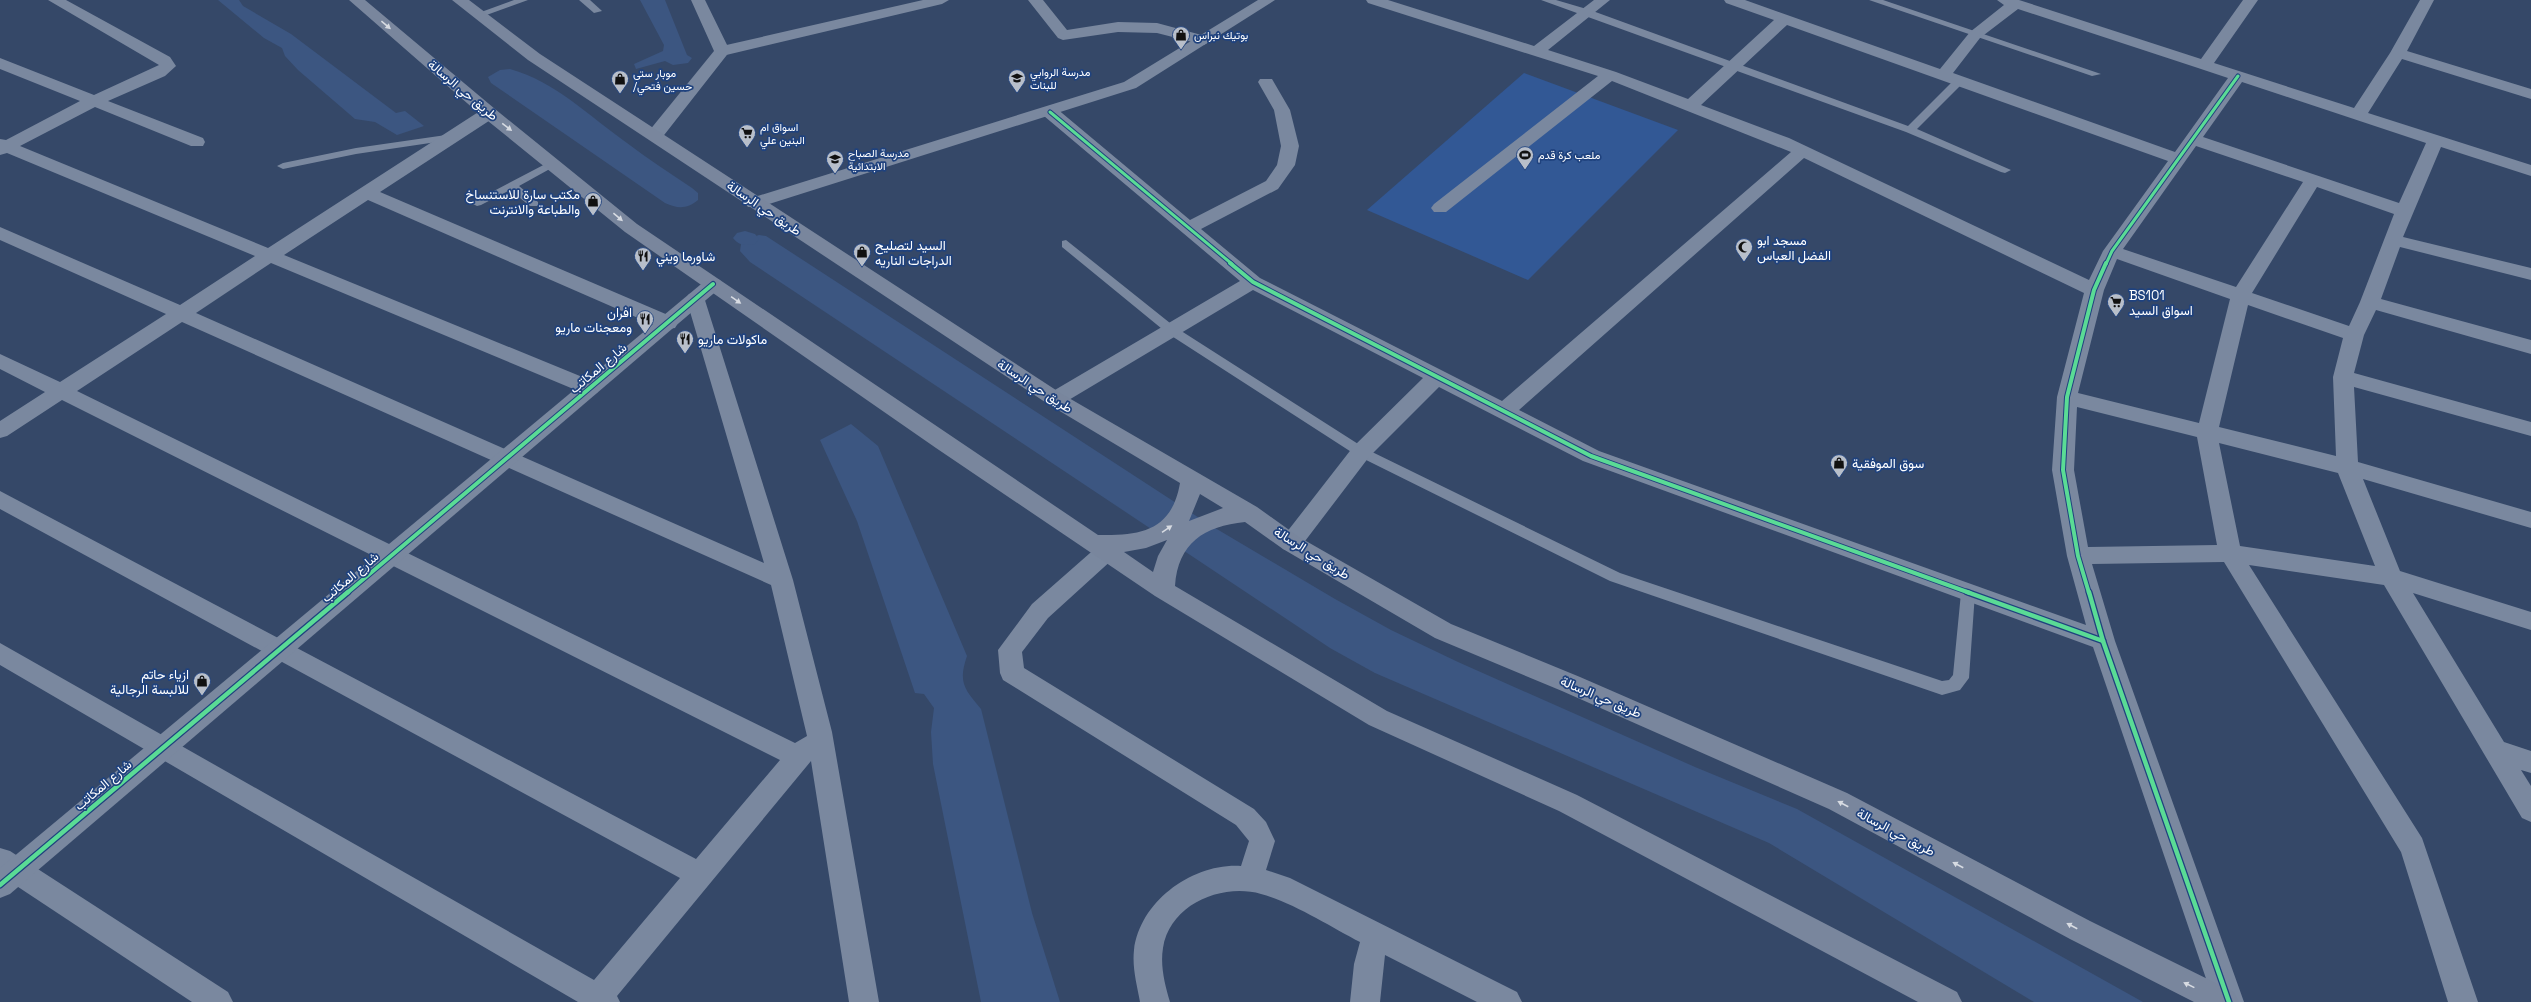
<svg xmlns="http://www.w3.org/2000/svg" width="2531" height="1002" font-family="'Space Grotesk',Vazirmatn,sans-serif">
<style>
.green{fill:#325895}
.water{fill:#3c5681}
.lines{fill:none;stroke-linecap:round;stroke-linejoin:round}
.canal{fill:#3c5681;fill-rule:evenodd}
.service{fill:#7a889f;fill-rule:evenodd}
.minor{fill:#7a889f;fill-rule:evenodd}
.tertiary{fill:#7a889f;fill-rule:evenodd}
.primary{fill:#79869d;fill-rule:evenodd}
.cycleway-far2-casing{stroke:#1f427e;stroke-width:5}
.cycleway-far1-casing{stroke:#1f427e;stroke-width:6}
.cycleway-casing{stroke:#1f427e;stroke-width:7}
.cycleway-far2{stroke:#5adb95;stroke-width:3}
.cycleway-far1{stroke:#5adb95;stroke-width:4}
.cycleway{stroke:#5adb95;stroke-width:4.5}
.oneway{fill:#d7dbe2}
.labels{text-anchor:middle;dominant-baseline:central;stroke-width:3.5;stroke-linejoin:round;paint-order:stroke}
.far-poi-label{font-size:11px;fill:#fff;stroke:#1f427e;text-anchor:start}
.street-label{font-size:13px;fill:#fff;stroke:#1f427e}
.poi-label{font-size:13px;fill:#fff;stroke:#1f427e;text-anchor:start}
</style>
<rect width="100%" height="100%" fill="#354868"/>
<polygon class="green" points="1524,73 1678,130 1528,280 1367,210"/>
<g class="water">
<polygon points="218,0 239,0 243,6 291,34 396,113 405,111 424,126 397,135 375,122 355,119 298,70 285,56 282,48 264,38"/>
<polygon points="640,0 665,0 687,55 692,58 688,63 673,65 665,61 636,69 634,64 663,51 664,45"/>
<path d="M510,69C556,82 589,116 627,143C648,159 670,173 692,188L698,193V200C687,209 678,209 665,203L491,83L488,77L500,70Z"/>
<polygon points="759,235 766,236 1210,525 1335,599 1391,630 1458,662 1695,767 1797,809 2143,1002 2034,1002 1769,843 1375,673 1330,648 750,262 740,251 741,244 747,239"/>
<path d="M851,424L878,446L967,656C958,682 964,689 981,709L1032,913L1060,1002H981L933,764L931,732L934,708L924,694L915,693L857,521L820,440Z"/>
</g>
<g class="lines">
<path class="canal" d="M745,231L755,234L759,239L755,244C746,246 739,246 733,238L737,233Z"/>
<g class="service">
<polygon points="514,0 528,0 481,17 473,15"/>
<polygon points="579,0 590,0 602,11 594,13"/>
<polygon points="1541,0 1556,0 1590,10 1908,126 1955,79 1963,79 1963,83 1917,129 2011,170 2005,173 2001,172 1906,132"/>
<polygon points="1869,0 1883,0 2101,74 2092,76"/>
<polygon points="453,134 458,137 457,139 356,154 283,169 277,166 283,163 356,148"/>
<polygon points="553,160 557,161 557,165 519,186 538,202 538,206 530,206 510,190 481,205 477,206 471,203"/>
<polygon points="1066,240 1175,327 1366,449 1620,573 1942,681 1949,680 1953,675 1961,593 1963,589 1973,589 1975,593 1969,678 1960,690 1942,695 1610,581 1356,455 1167,333 1062,247 1062,241"/>
</g>
<g class="minor">
<path d="M48,0H66L170,57L176,66L165,76L108,101L203,138L205,142L203,146H191L95,107L20,146L268,248L483,109H495L497,113L495,117L380,192L675,318L678,323L675,328L668,329L661,328L368,200L284,255L597,383L600,388L597,393L590,395L583,393L271,263L196,313L764,563L686,298L689,294L696,292L703,294L793,580L832,732L879,1002H849L811,761L617,996L620,1002H578L0,665V643L594,980L680,878L0,509V491L696,859L780,760L62,400L7,436L0,438V421L45,392L0,369V354L60,382L166,314L0,240V227L180,305L255,256L7,153L0,155V139L6,140L80,101L0,69V58L94,95L159,65ZM182,322L771,585L807,736L795,743L77,391Z"/>
<polygon points="923,0 949,0 942,4 722,56 714,51 722,46"/>
<polygon points="1028,0 1043,0 1067,30 1118,22 1157,23 1209,37 1212,40 1204,45 1157,33 1118,32 1063,40 1058,38"/>
<path d="M1366,0H1388L1534,46L1594,0H1610L1548,50L1616,72L1688,99L1774,20L1726,3L1724,0H1745L1940,69L1970,32L2004,5L1997,0H2019L2201,59L2243,0H2258L2214,63L2354,108L2390,53L2420,0H2434L2407,51L2531,89V99L2402,59L2368,113L2531,165V176L2441,147L2403,237L2531,268V280L2400,247L2381,299L2531,340V354L2376,310L2364,335L2354,373L2531,422V436L2354,387L2358,462L2531,512V528L2363,479L2400,571L2531,612V630L2413,593L2504,742L2531,751V773L2521,770L2531,786V822L2522,818L2384,585L2249,565L2422,838L2478,1002H2448L2401,852L2224,562L2092,564L2115,641L2244,1002H2214L2093,647L1583,461L1439,387L1369,457L1299,549L1291,552L1283,549L1280,543L1283,537L1353,447L1423,378L1253,290L1062,404L1055,406L1048,404L1045,399L1048,394L1240,281L1044,116L1042,112L1044,108H1056L1190,220L1266,181L1277,165L1281,146L1274,110L1258,82L1260,79H1272L1290,110L1299,146L1295,165L1278,189L1201,229L1260,278L1502,401L1791,152L1612,81L1446,212H1434L1431,208L1434,204L1598,76L1368,3ZM2018,9L2198,68L2228,78L2175,152L1953,73L1980,38ZM1787,25L2168,161L2103,251L2089,280L1789,138L1701,105ZM2242,82L2426,143L2399,203L2203,137ZM2196,146L2303,182L2236,287L2123,249ZM1804,158L2084,293L2057,397L2052,470L2067,556L2086,625L1599,451L1519,410ZM2317,187L2394,214L2360,302L2349,326L2252,293ZM2117,259L2230,299L2199,423L2078,393L2104,290ZM2248,305L2343,338L2333,377L2336,456L2219,427ZM2077,407L2197,437L2217,545L2088,547L2074,470ZM2219,443L2338,473L2375,566L2240,546Z"/>
<path d="M1106,543L1114,546L1117,552L1114,558L1048,618L1022,652L1024,668L1254,809L1266,822L1275,841L1266,870L1290,878L1517,992L1522,1002H1477L1385,955L1380,1002H1350L1354,964L1360,942C1331,927 1292,902 1261,894C1222,883 1170,904 1163,948C1160,966 1165,985 1170,1002H1140C1137,985 1132,968 1134,950C1140,901 1193,863 1241,866L1249,841L1236,825L1003,680L1000,673L998,650L1032,604L1098,546Z"/>
<polygon points="0,848 10,851 228,992 233,1002 192,1002 0,875"/>
</g>
<g class="tertiary">
<polygon points="691,0 705,0 730,51 661,139 649,139 647,135 649,131 714,51"/>
<polygon points="1258,0 1275,0 1136,88 760,207 748,207 745,203 748,199 1124,82"/>
<polygon points="713,278 720,280 722,284 720,288 10,894 0,898 0,868 706,280"/>
</g>
<path class="primary" d="M349,0H365L495,109L637,224L1098,535C1142,536 1172,530 1180,483L1048,404L528,60L452,0H469L540,54L1062,394L1257,507L1299,537L1451,624L1580,677L1847,793L2090,921L2234,992L2239,1002H2194L2070,939L1829,809L1562,691L1435,638L1283,549L1245,522C1204,526 1178,543 1175,586L1387,711L1577,795L1957,992L1962,1002H1918L1559,811L1369,725L1155,596L936,448L625,232L483,117ZM1200,494L1223,508L1189,521ZM1167,540L1158,556L1153,572L1124,552L1146,548Z"/>
<g class="cycleway-far2-casing">
<g id="cycleway-far2">
<polyline points="1050,112 1232,264"/>
<polyline points="2106,264 2112,251 2238,76"/>
</g>
</g>
<g class="cycleway-far1-casing">
<g id="cycleway-far1">
<polyline points="1230,263 1253,282 1591,456 1970,593"/>
<polyline points="347,593 713,284"/>
<polyline points="2089,593 2078,556 2063,470 2067,397 2094,290 2106,263"/>
</g>
</g>
<g class="cycleway-casing">
<g id="cycleway">
<polyline points="1967,592 2103,641"/>
<polyline points="2089,592 2103,641 2229,1002"/>
<polyline points="0,885 348,592"/>
</g>
</g>
<use href="#cycleway-far2" class="cycleway-far2"/>
<use href="#cycleway-far1" class="cycleway-far1"/>
<use href="#cycleway" class="cycleway"/>
</g>
<defs><path id="oneway-solid" d="M-6-.8H1V-3.2L6.5 0L1 3.2V.8H-6Z"/></defs>
<g class="oneway">
<use href="#oneway-solid" transform="translate(386 25) rotate(40)"/>
<use href="#oneway-solid" transform="translate(507 127) rotate(37)"/>
<use href="#oneway-solid" transform="translate(618 217) rotate(40)"/>
<use href="#oneway-solid" transform="translate(736 300) rotate(35)"/>
<use href="#oneway-solid" transform="translate(1167 529) rotate(-34)"/>
<use href="#oneway-solid" transform="translate(1843 804) rotate(-152)"/>
<use href="#oneway-solid" transform="translate(1958 865) rotate(-152)"/>
<use href="#oneway-solid" transform="translate(2072 926) rotate(-152)"/>
<use href="#oneway-solid" transform="translate(2189 985) rotate(-154)"/>
</g>
<defs>
<g id="shop-pin" transform="scale(0.9)"><path d="M0 17L-7.5 6A9.5 9.5 0 1 1 7.5 6Z" fill="#b8bfca" stroke="#1f427e"/><path d="M-5-2.5h2.3a2.7 3.5 0 0 1 5.4 0H5L5.5 6h-11ZM-1.5-2.5h3a1.5 2.3 0 0 0-3 0Z" fill="#111"/></g>
<g id="school-pin" transform="scale(0.9)"><path d="M0 17L-7.5 6A9.5 9.5 0 1 1 7.5 6Z" fill="#b8bfca" stroke="#1f427e"/><path d="M0-5L7-2L0 1L-7-2ZM-4 1L0 2.5L4 1V4Q0 6-4 4Z" fill="#111"/></g>
<g id="supermarket-pin" transform="scale(0.9)"><path d="M0 17L-7.5 6A9.5 9.5 0 1 1 7.5 6Z" fill="#b8bfca" stroke="#1f427e"/><path d="M-6-5.5h2.5l.6 2H6L4.5 2H-2.5L-4.4-4H-6ZM-1.5 3.2a1.3 1.3 0 1 0 .1 0ZM3 3.2a1.3 1.3 0 1 0 .1 0Z" fill="#111"/></g>
<g id="stadium-pin" transform="scale(0.9)"><path d="M0 17L-7.5 6A9.5 9.5 0 1 1 7.5 6Z" fill="#b8bfca" stroke="#1f427e"/><path d="M0-5a6.5 5 0 1 0 0 10a6.5 5 0 1 0 0-10ZM-3.5-1.8h7v3.6h-7Z" fill="#111"/></g>
<g id="mosque-pin" transform="scale(0.9)"><path d="M0 17L-7.5 6A9.5 9.5 0 1 1 7.5 6Z" fill="#b8bfca" stroke="#1f427e"/><path d="M3.5-4.9A6 6 0 1 0 3.5 4.9A5 5 0 1 1 3.5-4.9Z" fill="#111"/></g>
<g id="restaurant-pin" transform="scale(0.9)"><path d="M0 17L-7.5 6A9.5 9.5 0 1 1 7.5 6Z" fill="#b8bfca" stroke="#1f427e"/><path d="M-5-6h1v4h1v-4h1v4h1v-4h1v5L-1.5 .5V6h-2V.5L-5-1ZM5-6V6H3V1.5H1.5Q1.5-4 5-6Z" fill="#111"/></g>
</defs>
<g fill-rule="evenodd">
<use href="#shop-pin" x="1181" y="35"/>
<use href="#school-pin" x="1017" y="78"/>
<use href="#shop-pin" x="620" y="79"/>
<use href="#supermarket-pin" x="747" y="133"/>
<use href="#stadium-pin" x="1525" y="155"/>
<use href="#school-pin" x="835" y="159"/>
<use href="#shop-pin" x="593" y="201"/>
<use href="#mosque-pin" x="1744" y="247"/>
<use href="#shop-pin" x="862" y="252"/>
<use href="#restaurant-pin" x="643" y="256"/>
<use href="#supermarket-pin" x="2116" y="302"/>
<use href="#restaurant-pin" x="645" y="319"/>
<use href="#restaurant-pin" x="685" y="339"/>
<use href="#shop-pin" x="1839" y="463"/>
<use href="#shop-pin" x="202" y="681"/>
</g>
<g class="labels">
<g class="far-poi-label">
<text x="1194" y="35">بوتيك نبراس</text>
<text x="1030" y="72">مدرسة الروابي<tspan x="1030" dy="13">للبنات</tspan></text>
<text x="633" y="73">موبار ستي<tspan x="633" dy="13">/حسين فتحي</tspan></text>
<text x="760" y="127">اسواق ام<tspan x="760" dy="13">البنين علي</tspan></text>
<text x="848" y="153">مدرسة الصباح<tspan x="848" dy="13">الابتدائية</tspan></text>
<text x="1538" y="155">ملعب كرة قدم</text>
</g>
<g class="street-label">
<text transform="translate(463 90) rotate(40)">طريق حي الرسالة</text>
<text transform="translate(764 208) rotate(34)">طريق حي الرسالة</text>
<text transform="translate(598 368) rotate(-40)">شارع المكاتب</text>
<text transform="translate(1035 386) rotate(33)">طريق حي الرسالة</text>
<text transform="translate(1312 553) rotate(32)">طريق حي الرسالة</text>
<text transform="translate(350 577) rotate(-40)">شارع المكاتب</text>
<text transform="translate(1601 697) rotate(23)">طريق حي الرسالة</text>
<text transform="translate(103 785) rotate(-40)">شارع المكاتب</text>
<text transform="translate(1896 832) rotate(28)">طريق حي الرسالة</text>
</g>
<g class="poi-label">
<text x="580" y="194" text-anchor="end">مكتب سارة للاستنساخ<tspan x="580" dy="15">والطباعة والانترنت</tspan></text>
<text x="1757" y="240">مسجد ابو<tspan x="1757" dy="15">الفضل العباس</tspan></text>
<text x="875" y="245">السيد لتصليح<tspan x="875" dy="15">الدراجات الناريه</tspan></text>
<text x="656" y="256">شاورما ويني</text>
<text x="2129" y="295">BS101<tspan x="2129" dy="15">اسواق السيد</tspan></text>
<text x="632" y="312" text-anchor="end">افران<tspan x="632" dy="15">ومعجنات ماريو</tspan></text>
<text x="698" y="339">ماكولات ماريو</text>
<text x="1852" y="463">سوق الموفقية</text>
<text x="189" y="674" text-anchor="end">ازياء حاتم<tspan x="189" dy="15">للالبسة الرجالية</tspan></text>
</g>
</g>
</svg>
